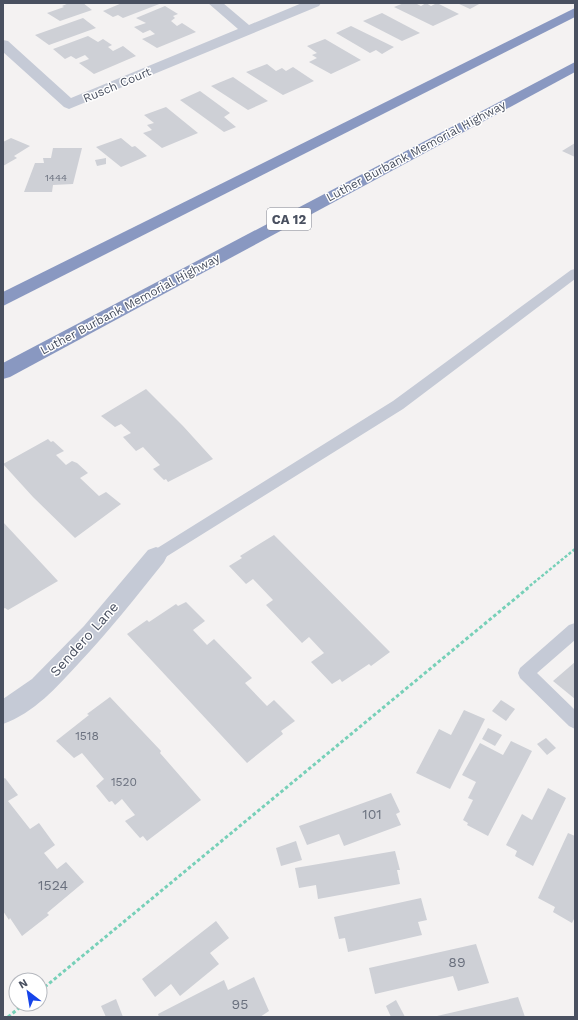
<svg xmlns="http://www.w3.org/2000/svg" width="578" height="1020" font-family="'Work Sans',sans-serif">
<style>
.building{fill:#ced0d6}
.lines{fill:none;stroke-linecap:round;stroke-linejoin:round}
.path-far1{stroke:#77d0b8;stroke-width:2.5;stroke-dasharray:3 2;stroke-linecap:butt}
.path{stroke:#77d0b8;stroke-width:3;stroke-dasharray:3.5 2.5;stroke-linecap:butt}
.lane{fill:#c5cad6;fill-rule:evenodd}
.street{fill:#c5cad6;fill-rule:evenodd}
.highway{fill:#8998c1;fill-rule:evenodd}
.labels{text-anchor:middle;dominant-baseline:central;stroke-width:3;stroke-linejoin:round;paint-order:stroke}
.far-number-label{font-size:10px;fill:#6a707e}
.far-street-label{font-size:12px;fill:#495060;stroke:#fff}
.number-label{font-size:12px;fill:#6a707e}
.shield{fill:#fff;stroke:#808490;stroke-width:1}
.shield-label{font-size:13px;font-weight:bold;fill:#495060}
.street-label{font-size:14px;fill:#495060;stroke:#fff}
.near-number-label{font-size:14px;fill:#6a707e}
</style>
<rect width="100%" height="100%" fill="#f4f2f2"/>
<g class="building">
<polygon points="69,3 83,3 92,10 60,21 47,13 64,7 62,6"/>
<polygon points="122,3 162,3 123,18 118,15 113,17 103,11"/>
<polygon points="404,3 415,3 421,6 426,3 431,6 437,3 459,14 433,26 394,7"/>
<polygon points="457,3 481,3 470,9"/>
<polygon points="165,6 178,14 173,16 175,18 171,21 177,26 182,23 196,32 157,48 142,39 155,34 150,30 143,33 134,27 146,23 136,18"/>
<polygon points="382,13 420,33 402,41 363,21"/>
<polygon points="83,18 96,28 49,45 35,35"/>
<polygon points="351,26 394,47 382,54 376,50 370,53 336,33"/>
<polygon points="88,36 98,42 103,39 112,45 108,47 113,51 123,46 136,56 94,74 79,63 89,59 85,55 76,59 71,56 65,59 53,49"/>
<polygon points="325,39 361,60 331,74 309,62 317,58 312,55 317,53 307,46"/>
<polygon points="267,64 276,71 282,68 286,71 293,67 314,81 283,95 246,72"/>
<polygon points="233,77 268,101 248,110 211,86"/>
<polygon points="200,91 230,113 224,117 236,127 224,132 180,100"/>
<polygon points="166,107 198,133 162,148 143,133 152,130 147,125 154,123 144,115"/>
<polygon points="11,138 30,146 14,156 17,158 3,166 3,142"/>
<polygon points="121,138 132,147 135,146 147,156 121,167 96,147"/>
<polygon points="575,143 575,157 562,151"/>
<polygon points="53,148 82,148 73,184 53,185 52,192 24,192 35,163 44,163 43,158 51,158"/>
<polygon points="106,158 106,164 97,166 95,160"/>
<polygon points="146,389 183,426 213,459 168,482 166,479 164,480 153,469 160,465 143,447 136,451 123,437 131,433 121,424 115,427 101,416"/>
<polygon points="48,439 51,442 53,441 64,451 56,455 66,465 72,461 77,463 88,473 80,478 99,496 106,492 121,504 75,538 33,497 3,464"/>
<polygon points="3,522 58,581 8,610 5,608 3,609"/>
<polygon points="274,535 390,652 371,666 369,664 342,682 340,679 332,684 311,662 324,653 309,637 302,643 266,605 273,600 253,579 246,584 229,566 242,558 240,556"/>
<polygon points="186,602 205,621 193,630 207,645 214,639 252,678 245,683 267,706 274,700 295,721 281,731 283,734 247,763 127,634 147,620 149,622 176,604 178,606"/>
<polygon points="575,662 575,699 553,681"/>
<polygon points="110,697 161,751 160,753 201,800 147,841 143,836 140,838 125,821 135,815 122,799 115,805 112,801 109,802 96,786 104,779 82,753 74,758 56,741 89,715 87,714"/>
<polygon points="501,700 515,709 506,721 492,711"/>
<polygon points="464,710 485,719 450,789 416,773 439,729 451,735"/>
<polygon points="488,728 502,735 495,746 482,739"/>
<polygon points="546,738 556,748 547,755 537,744"/>
<polygon points="511,741 532,751 488,836 467,825 468,823 463,820 473,800 468,798 476,782 462,775 480,743 503,755"/>
<polygon points="5,778 18,795 8,801 30,829 39,823 55,845 44,853 57,869 66,862 84,882 47,913 49,915 22,936 10,918 9,920 3,911 3,779"/>
<polygon points="548,788 566,798 533,866 515,856 517,851 506,845 522,814 532,820"/>
<polygon points="391,793 400,812 396,814 401,825 344,846 339,834 307,845 299,826"/>
<polygon points="568,833 575,836 575,917 572,923 553,912 555,907 538,898"/>
<polygon points="296,841 302,860 281,866 276,848"/>
<polygon points="395,851 400,870 397,870 400,884 318,899 316,885 299,888 295,868"/>
<polygon points="421,898 427,920 418,922 422,935 348,952 345,938 339,939 334,917"/>
<polygon points="216,921 229,938 210,953 219,964 180,996 171,984 155,997 142,979"/>
<polygon points="476,944 489,983 458,991 453,976 375,994 369,968"/>
<polygon points="254,977 269,1011 260,1017 159,1017 158,1014 224,980 228,990"/>
<polygon points="518,997 525,1017 437,1017 437,1016"/>
<polygon points="116,999 123,1017 106,1017 101,1006"/>
<polygon points="396,1000 405,1017 391,1017 386,1006"/>
</g>
<g class="lines">
<polyline class="path-far1" points="526,589 575,549"/>
<g class="path">
<polyline points="40,991 528,588"/>
<polyline points="8,1017 24,1004"/>
</g>
<g class="lane">
<polygon points="575,269 575,279 403,409 161,560 156,562 151,560 148,556 151,552 393,401 571,270"/>
<polygon points="575,623 575,640 537,673 575,710 575,729 569,726 520,678 518,673 520,668 569,625"/>
</g>
<g class="street">
<polygon points="208,3 223,3 249,25 302,3 321,3 319,6 69,109 64,107 3,52 3,40 8,41 71,98 238,29"/>
<path d="M156,547L164,550L167,556L164,562C136,597 109,631 79,663C57,687 34,713 3,724V699L32,679L84,626L148,550Z"/>
</g>
<g class="highway">
<polygon points="575,8 575,17 3,306 3,292"/>
<polygon points="575,62 575,72 10,377 3,379 3,363"/>
</g>
</g>
<g class="labels">
<g class="far-number-label">
<text x="56" y="177">1444</text>
</g>
<g class="far-street-label">
<text transform="translate(117 85) rotate(-23)">Rusch Court</text>
<text transform="translate(416 151) rotate(-28)">Luther Burbank Memorial Highway</text>
<text transform="translate(130 304) rotate(-28)">Luther Burbank Memorial Highway</text>
</g>
<g class="number-label">
<text x="87" y="736">1518</text>
<text x="124" y="782">1520</text>
</g>
<rect class="shield" x="267" y="208" width="44" height="22" rx="3"/>
<g class="shield-label">
<text x="289" y="219">CA 12</text>
</g>
<g class="street-label">
<text transform="translate(84 639) rotate(-48)">Sendero Lane</text>
</g>
<g class="near-number-label">
<text x="372" y="814">101</text>
<text x="53" y="885">1524</text>
<text x="457" y="962">89</text>
<text x="240" y="1004">95</text>
</g>
</g>
<rect width="578" height="1020" fill="none" stroke="#495060" stroke-width="8"/>
<g transform="translate(28 992) rotate(329)"><circle r="19" fill="#ffffff" stroke="#b6b9bf"/>
<path d="M0-3L7 15L0 10L-7 15Z" fill="#1644ea"/>
<text y="-6" font-size="11" font-weight="bold" text-anchor="middle" fill="#495060">N</text>
</g>
</svg>
